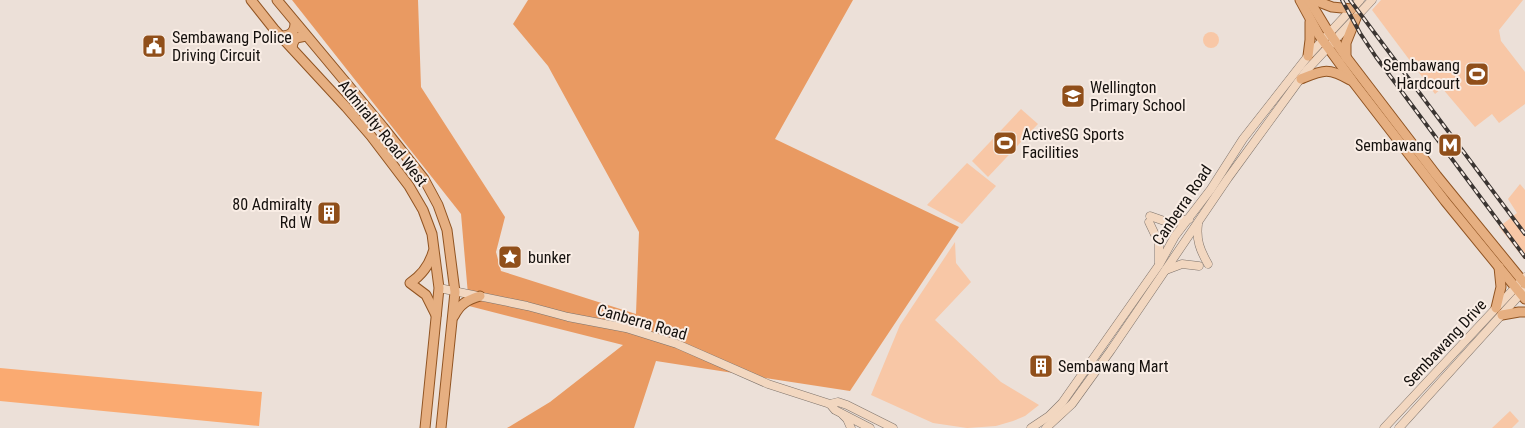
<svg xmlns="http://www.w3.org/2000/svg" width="1525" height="428" font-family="'Roboto Condensed',sans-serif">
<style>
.green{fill:#f8c7a6}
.forest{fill:#e99a62}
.water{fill:#faaa71}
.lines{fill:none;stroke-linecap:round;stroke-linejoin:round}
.secondary-casing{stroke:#7e736b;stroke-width:9}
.primary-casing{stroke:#915422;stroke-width:11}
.secondary{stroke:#f2d7c0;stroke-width:8}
.primary{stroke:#e6af81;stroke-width:9}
.rail-casing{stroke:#3b3532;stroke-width:4}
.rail{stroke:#f9ede5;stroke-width:2;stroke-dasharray:5.5;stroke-linecap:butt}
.labels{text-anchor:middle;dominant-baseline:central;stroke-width:4;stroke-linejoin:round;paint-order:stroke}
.poi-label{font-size:16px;fill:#14100d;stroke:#f9ede5;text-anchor:start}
.street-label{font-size:16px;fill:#14100d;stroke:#f9ede5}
</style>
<rect width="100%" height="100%" fill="#ece0d8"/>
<g class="green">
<polygon points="1381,0 1523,0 1499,30 1501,41 1525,72 1525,104 1499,123 1492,114 1475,127 1442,88 1435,94 1372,10"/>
<circle cx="1211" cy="40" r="8"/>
<polygon points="1021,109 1038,124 988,177 972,161"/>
<polygon points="967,163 996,186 962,224 927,205"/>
<polygon points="1520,184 1525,190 1525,257 1524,259 1499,227 1517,213 1508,199"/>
<polygon points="955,242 956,263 971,282 935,320 1001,382 1039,405 1025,416 1013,421 996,426 967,428 933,423 871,395 900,325"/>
<polygon points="1510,411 1519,421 1512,428 1492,428"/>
</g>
<polygon class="forest" points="292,0 418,0 421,87 505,217 496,252 501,271 636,314 639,232 548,66 513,24 528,0 853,0 775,139 959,227 850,391 656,361 634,428 507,428 550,402 623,345 469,306 461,214"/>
<polygon class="water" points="0,368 262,392 259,426 0,401"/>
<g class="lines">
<g class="secondary-casing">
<g id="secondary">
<polyline points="1150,216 1170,223 1189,219"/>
<polyline points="1149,222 1159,243 1159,263"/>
<path d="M1198,224C1196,240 1200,250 1208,264"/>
<polyline points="1166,270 1182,264 1199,266"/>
<polyline points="439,288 527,306 568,317 626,328 677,344 768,384 830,404 835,410 870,428"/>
<polyline points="830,404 838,402 847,405 893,428"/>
<polyline points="843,415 847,419 851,428"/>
<polyline points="1031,428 1049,416 1062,403 1159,265 1175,236 1211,189 1243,139 1308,56 1360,0"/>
<polyline points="1046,428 1072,404 1111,350 1228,178 1306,71 1372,0"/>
<polyline points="1384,428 1525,277"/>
<polyline points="1399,428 1525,289"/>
</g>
</g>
<g class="primary-casing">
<g id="primary">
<polyline points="251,0 274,29 346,107 371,136 409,186 423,210 432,234 439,288 425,428"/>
<polyline points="277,0 383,127 424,179 438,205 447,230 455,292 441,428"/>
<polyline points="1300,0 1319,35 1354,83 1445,201 1525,299"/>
<polyline points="1309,0 1326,28 1346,57 1437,176 1525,284"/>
<polyline points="1314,0 1332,7 1352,9"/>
<path d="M280,36C289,36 295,33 295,24"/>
<polyline points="292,48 293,43 296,38 306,36"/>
<polyline points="1308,56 1310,40 1310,22"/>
<polyline points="1346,57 1346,43 1356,18"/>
<path d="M1301,79C1323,70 1328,67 1350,80"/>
<path d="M433,252C429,266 422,275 410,283L426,295L436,315"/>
<polyline points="1496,308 1501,287 1499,267"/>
<polyline points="1502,315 1519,312 1525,312"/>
<path d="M454,316C460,304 467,300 480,296"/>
</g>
</g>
<use href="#secondary" class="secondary"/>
<use href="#primary" class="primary"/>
<g class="rail-casing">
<g id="rail">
<polyline points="1342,0 1360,33 1376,57 1525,257"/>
<polyline points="1350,0 1525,234"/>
</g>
</g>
<use href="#rail" class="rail"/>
</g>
<defs>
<g id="civic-square" transform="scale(1.25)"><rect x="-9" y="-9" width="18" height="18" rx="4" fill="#904f1a" stroke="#f9ede5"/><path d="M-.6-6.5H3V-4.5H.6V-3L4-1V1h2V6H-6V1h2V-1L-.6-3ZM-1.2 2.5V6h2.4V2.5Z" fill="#fff"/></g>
<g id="stadium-square" transform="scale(1.25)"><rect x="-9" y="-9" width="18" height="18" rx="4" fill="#904f1a" stroke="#f9ede5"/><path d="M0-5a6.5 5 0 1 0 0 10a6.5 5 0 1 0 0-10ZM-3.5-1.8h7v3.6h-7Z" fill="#fff"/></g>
<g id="school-square" transform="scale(1.25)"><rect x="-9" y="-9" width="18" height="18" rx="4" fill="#904f1a" stroke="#f9ede5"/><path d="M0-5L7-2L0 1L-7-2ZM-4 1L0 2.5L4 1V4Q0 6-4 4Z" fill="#fff"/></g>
<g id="metro-square" transform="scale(1.25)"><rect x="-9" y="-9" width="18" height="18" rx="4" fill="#904f1a" stroke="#f9ede5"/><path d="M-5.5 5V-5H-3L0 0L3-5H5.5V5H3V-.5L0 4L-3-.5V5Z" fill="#fff"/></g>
<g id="building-square" transform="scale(1.25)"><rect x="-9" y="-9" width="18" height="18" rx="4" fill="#904f1a" stroke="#f9ede5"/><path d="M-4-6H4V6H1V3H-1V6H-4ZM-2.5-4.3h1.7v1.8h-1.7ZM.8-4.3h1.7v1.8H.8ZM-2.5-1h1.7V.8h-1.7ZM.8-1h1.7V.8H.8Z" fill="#fff"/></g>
<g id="sight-square" transform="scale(1.25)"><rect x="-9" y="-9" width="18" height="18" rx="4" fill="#904f1a" stroke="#f9ede5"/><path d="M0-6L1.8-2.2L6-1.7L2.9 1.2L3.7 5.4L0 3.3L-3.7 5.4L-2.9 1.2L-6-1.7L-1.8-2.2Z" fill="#fff"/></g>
</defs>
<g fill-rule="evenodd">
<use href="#civic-square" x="154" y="46"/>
<use href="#stadium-square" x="1477" y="74"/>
<use href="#school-square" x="1073" y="96"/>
<use href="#stadium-square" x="1005" y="143"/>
<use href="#metro-square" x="1450" y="145"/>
<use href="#building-square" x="329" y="213"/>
<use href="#sight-square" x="510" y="257"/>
<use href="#building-square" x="1041" y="366"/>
</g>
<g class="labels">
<g class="poi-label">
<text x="172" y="37">Sembawang Police<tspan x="172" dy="18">Driving Circuit</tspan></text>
<text x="1460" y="65" text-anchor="end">Sembawang<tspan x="1460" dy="18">Hardcourt</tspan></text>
<text x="1090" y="87">Wellington<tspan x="1090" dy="18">Primary School</tspan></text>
<text x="1022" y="134">ActiveSG Sports<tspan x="1022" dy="18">Facilities</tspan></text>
<text x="1432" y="145" text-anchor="end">Sembawang</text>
<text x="312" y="204" text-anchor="end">80 Admiralty<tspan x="312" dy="18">Rd W</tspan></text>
<text x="528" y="257">bunker</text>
<text x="1058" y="366">Sembawang Mart</text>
</g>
<g class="street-label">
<text transform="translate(383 133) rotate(51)">Admiralty Road West</text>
<text transform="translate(1182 205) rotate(-56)">Canberra Road</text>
<text transform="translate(642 322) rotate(16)">Canberra Road</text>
<text transform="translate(1445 343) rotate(-47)">Sembawang Drive</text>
</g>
</g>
</svg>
